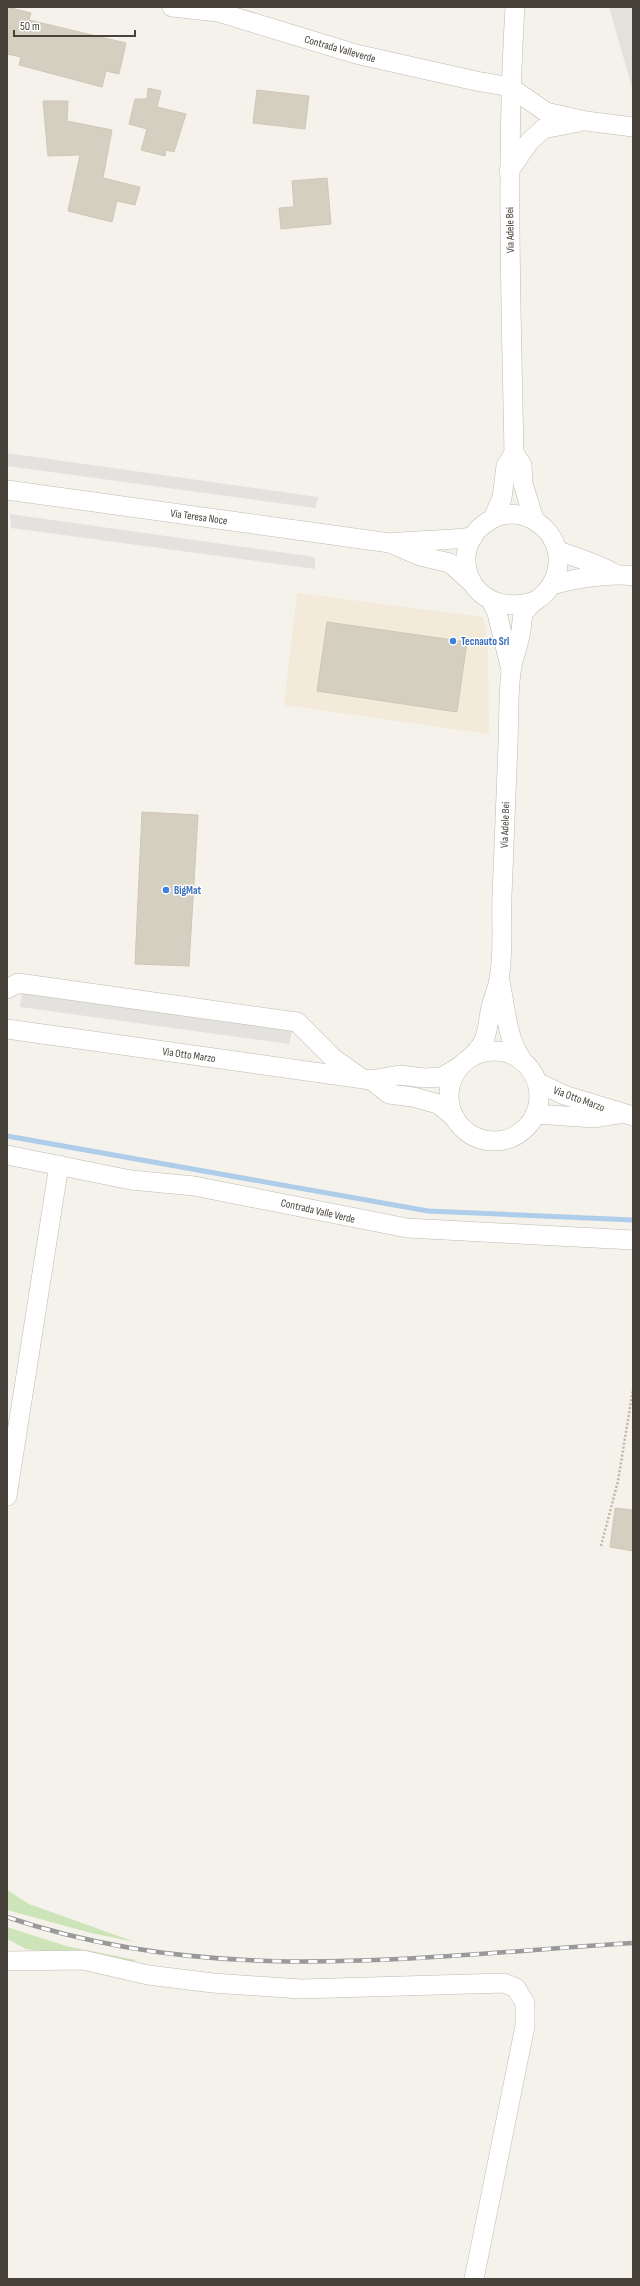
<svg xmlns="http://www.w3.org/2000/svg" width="640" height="2286" font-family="'Sofia Sans Condensed',sans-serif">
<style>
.commercial{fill:#f3ead9}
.industrial{fill:#e4e1dc}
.green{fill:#cde4b8}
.parking{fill:#e3e2df}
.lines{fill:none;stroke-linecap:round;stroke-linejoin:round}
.stream{stroke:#aecdea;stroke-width:5}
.building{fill:#d5cfc2;stroke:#cfc7b5}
.minor-casing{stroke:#bfbaae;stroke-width:20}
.path{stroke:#bfb7a1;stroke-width:2.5;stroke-dasharray:2 2;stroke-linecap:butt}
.minor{stroke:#fff;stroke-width:19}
.rail-casing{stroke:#999;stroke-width:4.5}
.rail{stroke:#fff;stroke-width:3;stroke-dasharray:9;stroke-linecap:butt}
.shop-dot{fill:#3f7fe0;stroke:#fff;stroke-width:1.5}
.labels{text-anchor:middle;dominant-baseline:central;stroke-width:3;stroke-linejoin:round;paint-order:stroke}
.street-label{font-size:11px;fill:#48433a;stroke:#fff}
.shop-label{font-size:11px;font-weight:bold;fill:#366cbe;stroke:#fff;text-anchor:start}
</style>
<rect width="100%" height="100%" fill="#f4f2eb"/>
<polygon class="commercial" points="297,593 483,617 488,644 489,734 284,705"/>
<polygon class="industrial" points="609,7 633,7 633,91"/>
<g class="green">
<polygon points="7,1890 29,1904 135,1942 91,1933 7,1910"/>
<polygon points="7,1927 66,1946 136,1960 129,1966 65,1954 26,1949 7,1939"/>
</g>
<g class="parking">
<polygon points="7,453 318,497 315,508 7,466"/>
<polygon points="10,514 315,557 315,569 11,528"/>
<polygon points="22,993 292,1031 289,1044 20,1007"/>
</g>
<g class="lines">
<polyline class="stream" points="7,1136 428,1211 633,1220"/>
</g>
<g class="building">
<polygon points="7,7 31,13 29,20 126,43 119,74 106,71 102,87 19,65 21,57 7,54"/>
<polygon points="148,88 161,91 157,107 186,114 174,152 166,150 165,156 141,150 147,129 129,124 135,99 147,99"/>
<polygon points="257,90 309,96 305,129 253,123"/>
<polygon points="43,101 68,101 67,121 112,130 103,178 140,187 135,205 117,201 112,222 68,211 80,155 48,156"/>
<polygon points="327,178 331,224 281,229 279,208 294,207 292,181"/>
<polygon points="327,622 467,642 457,712 317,691"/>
<polygon points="142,812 198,815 189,966 135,964"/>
<polygon points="615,1508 633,1510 633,1551 610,1547"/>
</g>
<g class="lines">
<g class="minor-casing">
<g id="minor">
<polyline points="172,7 218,12 356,54 476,81 510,87 546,112 586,121 633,127"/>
<polyline points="509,171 529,142 543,129 579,122"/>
<polyline points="514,453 522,465 523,484 534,519"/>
<path d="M7,490L390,543C418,540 445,541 473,537"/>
<path d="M493,518L502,498L506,466L514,453C511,304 506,155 515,7"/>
<polyline points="392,544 420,556 450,563 471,582"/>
<path d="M558,551C578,558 597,563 615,574"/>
<path d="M552,585C575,578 610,573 633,576"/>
<polyline points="492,602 497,613 511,670"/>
<path d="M500,982C506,1008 506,1037 522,1060"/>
<polyline points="7,989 18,983 297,1022 333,1058 361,1078"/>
<polyline points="7,1029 371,1080 399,1075 424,1078 442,1077 460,1066"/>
<circle cx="494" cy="1096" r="45"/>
<path d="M472,1057C475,1052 481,1047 483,1042C488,1033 488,1022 490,1012C492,1001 497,991 499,979C504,953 501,923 502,896C504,845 506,795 508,744C509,721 508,696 511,672C512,660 518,648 520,635C522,629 521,620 524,613C529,604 536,601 543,595C555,584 561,566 557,550C550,523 518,505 492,519C441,547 470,620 532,602"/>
<polyline points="371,1080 389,1094 413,1097 438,1104 455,1118"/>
<polyline points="537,1082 564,1095 633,1116"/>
<polyline points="535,1114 595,1118 619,1114"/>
<polyline points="7,1155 131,1180 194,1186 407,1228 633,1240"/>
<polyline points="7,1496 59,1165"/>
<polyline points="7,1961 83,1960 148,1975 213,1983 301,1989 504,1983 516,1988 525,2003 525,2026 474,2279"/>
</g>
</g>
<polyline class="path" points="601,1546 618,1481 633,1389"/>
<use href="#minor" class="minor"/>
<g class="rail-casing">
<path id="rail" d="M7,1917C215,1988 420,1956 633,1943"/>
</g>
<use href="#rail" class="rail"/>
</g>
<g class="shop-dot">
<circle cx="453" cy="641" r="4"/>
<circle cx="166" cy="890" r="4"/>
</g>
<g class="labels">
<g class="street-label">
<text transform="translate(340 49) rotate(16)">Contrada Valleverde</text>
<text transform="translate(510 230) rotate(-91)">Via Adele Bei</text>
<text transform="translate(199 517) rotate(8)">Via Teresa Noce</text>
<text transform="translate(505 825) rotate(-88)">Via Adele Bei</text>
<text transform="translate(189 1055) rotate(8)">Via Otto Marzo</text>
<text transform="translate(579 1099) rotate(20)">Via Otto Marzo</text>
<text transform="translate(318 1211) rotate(13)">Contrada Valle Verde</text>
</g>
<g class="shop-label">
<text x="461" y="641">Tecnauto Srl</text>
<text x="174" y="890">BigMat</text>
</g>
</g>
<rect width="640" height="2286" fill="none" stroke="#48433a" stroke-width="16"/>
<path d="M14 30v6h121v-6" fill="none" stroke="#48433a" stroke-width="2"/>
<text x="20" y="30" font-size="12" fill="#48433a" stroke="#ffffff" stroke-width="3" paint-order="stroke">50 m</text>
</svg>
